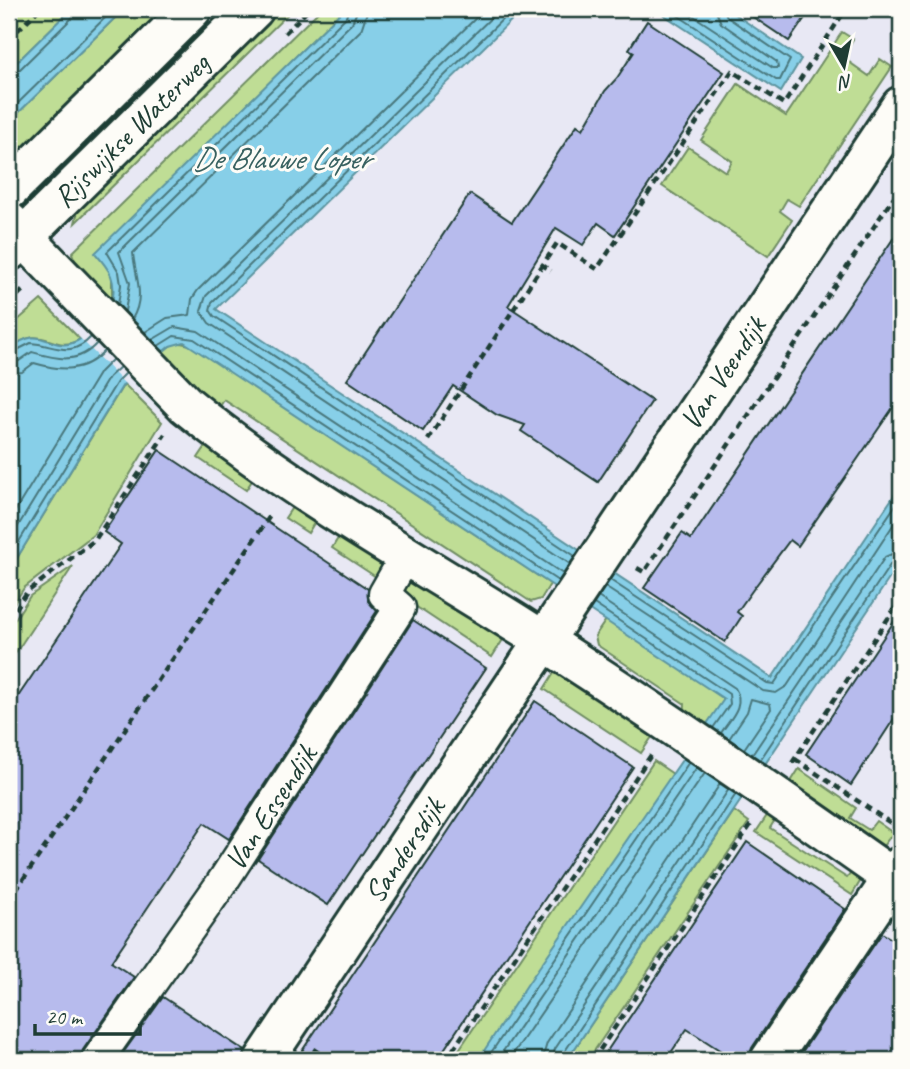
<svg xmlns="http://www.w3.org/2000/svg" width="910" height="1069" font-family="Caveat,sans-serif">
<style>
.green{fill:#bfdd95;stroke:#6f8d64;stroke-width:2}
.water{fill:#87cfe8;stroke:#5d95a0;stroke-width:2}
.pier{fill:#e8e8f4}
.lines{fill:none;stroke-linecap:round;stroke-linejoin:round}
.shore{stroke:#49777c;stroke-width:2}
.building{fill:#b7bbed;stroke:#1f3d34;stroke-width:2}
.pedestrian-casing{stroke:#1f3d34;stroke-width:35}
.minor-casing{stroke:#1f3d34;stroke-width:44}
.secondary-casing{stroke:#1f3d34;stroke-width:44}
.path{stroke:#1f3d34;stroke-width:4.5;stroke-dasharray:7 5;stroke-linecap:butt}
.pedestrian{stroke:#fdfcf7;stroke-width:30}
.minor{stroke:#fdfcf7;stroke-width:38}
.secondary{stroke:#fdfcf7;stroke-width:38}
.labels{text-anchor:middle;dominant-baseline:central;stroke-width:6;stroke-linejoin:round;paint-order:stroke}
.street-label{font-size:30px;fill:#1f3d34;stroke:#fdfcf7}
.water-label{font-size:32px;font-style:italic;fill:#396261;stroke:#fdfcf7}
</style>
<rect width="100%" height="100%" fill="#e8e8f4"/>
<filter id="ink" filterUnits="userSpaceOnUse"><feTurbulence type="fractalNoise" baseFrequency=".0143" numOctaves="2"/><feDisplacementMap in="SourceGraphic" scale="14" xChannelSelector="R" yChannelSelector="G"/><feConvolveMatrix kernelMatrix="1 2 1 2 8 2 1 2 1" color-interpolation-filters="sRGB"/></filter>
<g filter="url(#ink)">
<g class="green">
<polygon points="17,9 71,9 9,70 9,17"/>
<polygon points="124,9 178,9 9,175 9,122"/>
<polygon points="265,9 293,9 75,223 80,202"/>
<polygon points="321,9 344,9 96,253 112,272 112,303 78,268 72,253"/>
<polygon points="842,32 853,39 842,57 869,76 880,59 892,67 799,206 787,199 780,211 792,220 768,256 662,186 688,147 726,172 732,161 701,140 738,84 786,116"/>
<path d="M41,300L80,339C51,356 44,319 9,350V328Z"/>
<polygon points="176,342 190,345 550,584 541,599 531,602 224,400 219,408 201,397 160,353"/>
<polygon points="124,384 162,422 93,535 24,588 9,611 9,571"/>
<polygon points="210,440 258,471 246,490 198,458"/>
<polygon points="297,500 394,564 382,581 332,548 340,535 316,520 308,533 285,518"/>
<polygon points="73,566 9,663 9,628 30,596"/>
<polygon points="407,573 504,638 492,657 394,592"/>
<polygon points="606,620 725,699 704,729 684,717 685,704 597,645 595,636"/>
<polygon points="556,670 654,734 641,753 544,689"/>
<polygon points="654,761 673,774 483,1060 452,1060"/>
<polygon points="799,769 856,808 850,818 869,830 876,821 893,833 880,850 787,788"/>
<polygon points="734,811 749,822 588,1060 567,1060"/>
<polygon points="768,814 776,818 770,828 847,878 854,869 864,875 852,895 756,832"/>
</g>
<g class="water">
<polygon points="71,9 124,9 9,122 9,70"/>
<path d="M344,9H523L216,309L772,678L901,485V561L567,1060H478L529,982L724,699L184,342L170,346L123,385L9,571V350C43,320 49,355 77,341C90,334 102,314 112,303C117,280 110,270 95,253Z"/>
<polygon points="655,9 727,9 801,59 781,92"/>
</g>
<polygon class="pier" points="108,301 163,356 127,386 78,336"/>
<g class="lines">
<g class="shore">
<polyline points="500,9 206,296 201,311 209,323 570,564"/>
<polyline points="513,9 212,302 210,310 214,316 575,556"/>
<polyline points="668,9 776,80 780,80 790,60 727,17 724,9"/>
<polyline points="683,9 773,68 778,68 777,62 721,23 715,9"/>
<polyline points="9,75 16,73 73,17 76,9"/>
<polyline points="9,112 114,9"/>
<polyline points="118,305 121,285 119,272 107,252 346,17 349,9"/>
<polyline points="125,311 130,283 119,252 352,23 358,9"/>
<path d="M132,319C146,296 135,276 133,253L361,30L368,9"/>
<polyline points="145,332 167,318 190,315 192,299 198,290 485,9"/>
<polyline points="152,340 174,327 198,331 563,574"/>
<polyline points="158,346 174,336 194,339 558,581"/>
<path d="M9,354L31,343C55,345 71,359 91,337"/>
<path d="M9,363L19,361L32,352C57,359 78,365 97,343"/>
<path d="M9,374L22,372L34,363C61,371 84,373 104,351"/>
<polyline points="9,521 100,372 113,359"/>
<polyline points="9,541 109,377 120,367"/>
<polyline points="9,558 117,382 126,373"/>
<polyline points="610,580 767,683 774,684 901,497"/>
<polyline points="605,587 763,691 776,693 787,686 901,513"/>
<path d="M598,597L735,688C746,705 730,719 721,733"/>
<polyline points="594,604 729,694 730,704 713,728"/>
<polyline points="729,739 747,712 751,699 770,704 771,709 744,749"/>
<polyline points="752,755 885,557 901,550"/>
<polyline points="760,760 892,562 901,558"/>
<polyline points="486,1060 689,762"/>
<polyline points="497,1060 697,767"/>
<polyline points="509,1060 705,773"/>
<polyline points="542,1060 547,1043 720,784"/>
<polyline points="552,1060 555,1049 729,789"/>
<polyline points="561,1060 563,1054 736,794"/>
</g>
</g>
<g class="building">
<polygon points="741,9 811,9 789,41"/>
<polygon points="647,21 724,72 615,235 598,223 583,245 556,228 508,306 652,401 598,482 521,431 525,425 497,415 453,386 423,431 347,380 470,194 512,222 577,125 583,129 605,91 617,78 634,52 629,49"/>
<polygon points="901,227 901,396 798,546 790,540 754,588 737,612 742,616 725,642 644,588 682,533 691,539"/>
<polygon points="159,450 368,589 368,601 377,611 229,839 204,823 142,916 111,962 134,977 83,1050 80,1060 9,1060 9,710 121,544 104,532"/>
<polygon points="901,611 901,708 851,785 806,754"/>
<polygon points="413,620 486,668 328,905 258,859"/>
<polygon points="535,701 633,767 437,1060 296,1060"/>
<polygon points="747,842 845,909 752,1048 748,1060 735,1060 687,1029 666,1060 601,1060"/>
<polygon points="882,933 901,945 901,1060 807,1060 800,1055"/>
<polygon points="163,997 245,1051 242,1060 118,1060"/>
</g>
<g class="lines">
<g class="pedestrian-casing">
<g id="pedestrian">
<path id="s1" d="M97,1060L221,884L400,608L384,594L407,554"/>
</g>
</g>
<g class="minor-casing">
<g id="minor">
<path d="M9,222L186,405C291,491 411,557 525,629C653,710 778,797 901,884"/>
<path id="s2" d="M264,1060L901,106"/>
<polyline points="770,1060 901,866"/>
</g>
</g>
<g class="secondary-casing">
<g id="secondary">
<polyline points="9,190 192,9"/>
<path id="s3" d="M9,251L254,9"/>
</g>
</g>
<g class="path">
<polyline points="285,33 309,9"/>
<polyline points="9,39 39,9"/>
<polyline points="541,264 551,271"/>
<polyline points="9,304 24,289"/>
<polyline points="428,440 557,243 597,269 732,71 784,104 846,9"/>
<polyline points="637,568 644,572 901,186"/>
<polyline points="9,619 27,592 95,540 165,434"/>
<polyline points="795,759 901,830"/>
<polyline points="792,763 901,599"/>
<polyline points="9,900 272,513"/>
<polyline points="313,1049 330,1060"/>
<polyline points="446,1060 651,755"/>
<polyline points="593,1060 752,823"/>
</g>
<use href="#pedestrian" class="pedestrian"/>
<use href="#minor" class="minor"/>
<use href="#secondary" class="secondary"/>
</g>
</g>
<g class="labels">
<g class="street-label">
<text stroke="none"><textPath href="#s3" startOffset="172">Rijswijkse Waterweg</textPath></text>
<text stroke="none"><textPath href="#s2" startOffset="826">Van Veendijk</textPath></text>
<text stroke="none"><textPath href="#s1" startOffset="306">Van Essendijk</textPath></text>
<text stroke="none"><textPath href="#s2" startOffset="252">Sandersdijk</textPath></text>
</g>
<g class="water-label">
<text x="281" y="158">De Blauwe Loper</text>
</g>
</g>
<rect width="910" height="1069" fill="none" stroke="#fdfcf7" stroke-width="35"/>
<rect x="18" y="18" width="875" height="1034" fill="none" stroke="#1f3d34" stroke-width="2.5" filter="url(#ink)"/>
<g transform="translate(844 66) rotate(171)" stroke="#fdfcf7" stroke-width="5" paint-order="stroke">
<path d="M0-5L12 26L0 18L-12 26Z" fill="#1f3d34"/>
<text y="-10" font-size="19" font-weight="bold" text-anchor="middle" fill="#1f3d34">N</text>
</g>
<path d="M35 1024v10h105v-10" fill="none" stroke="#1f3d34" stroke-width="3.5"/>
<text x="46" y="1024" font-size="21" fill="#1f3d34" stroke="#fdfcf7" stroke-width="5" paint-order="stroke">20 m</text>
</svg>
